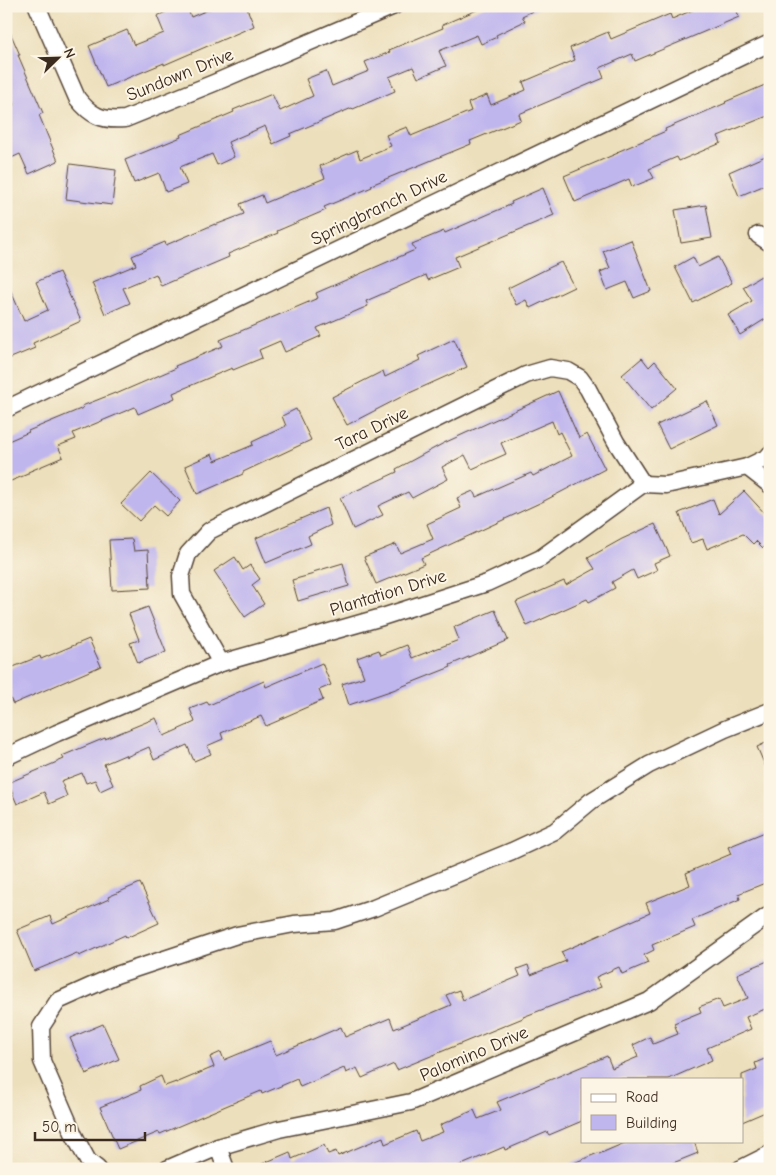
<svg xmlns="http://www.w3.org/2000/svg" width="776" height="1175" font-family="'Comic Neue',sans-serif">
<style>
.building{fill:#c0b6ee}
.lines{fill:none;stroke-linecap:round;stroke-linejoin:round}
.minor-casing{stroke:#564536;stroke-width:19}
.minor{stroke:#fff;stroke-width:16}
.labels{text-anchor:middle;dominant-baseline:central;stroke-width:4;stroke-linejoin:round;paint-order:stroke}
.street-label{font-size:18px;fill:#3b2a1e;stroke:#fcf5e5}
</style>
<rect width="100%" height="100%" fill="#fcf5e5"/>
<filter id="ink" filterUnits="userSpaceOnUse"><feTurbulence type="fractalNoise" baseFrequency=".02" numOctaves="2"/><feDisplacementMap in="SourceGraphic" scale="10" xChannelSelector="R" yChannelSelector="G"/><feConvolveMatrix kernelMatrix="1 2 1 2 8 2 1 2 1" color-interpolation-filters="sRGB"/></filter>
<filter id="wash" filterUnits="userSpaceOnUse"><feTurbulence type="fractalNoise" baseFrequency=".0096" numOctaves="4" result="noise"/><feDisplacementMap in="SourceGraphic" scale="20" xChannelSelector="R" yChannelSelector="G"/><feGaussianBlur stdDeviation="1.12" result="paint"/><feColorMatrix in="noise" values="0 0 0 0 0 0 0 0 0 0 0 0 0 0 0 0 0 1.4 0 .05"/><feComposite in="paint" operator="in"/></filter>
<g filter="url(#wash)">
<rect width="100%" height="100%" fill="#ecdfbc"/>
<g id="blocks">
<g class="building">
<polygon points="166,6 186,6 191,17 217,6 246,6 254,26 164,65 164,63 106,87 89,46 127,30 134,45 164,33 157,16 168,11"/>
<polygon points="486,6 543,6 522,16 525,21 496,35 497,37 481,44 477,35 439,51 446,66 418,78 413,67 389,77 395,91 353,109 352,108 290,134 291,136 273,144 265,126 228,142 234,157 217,165 212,154 180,167 187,184 166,192 159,173 134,183 125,160 181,137 180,135 234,112 233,110 272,94 280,111 313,96 306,79 326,71 332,86 369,71 365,62 390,52 389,50 443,28 442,25"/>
<polygon points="702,6 735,6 739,17 635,61 632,54 600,68 604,78 519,114 521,120 470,141 471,144 371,185 372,187 324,207 326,210 277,231 278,233 228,254 229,257 161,286 156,274 123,288 130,303 105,314 92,283 136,265 132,256 165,242 166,245 215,224 215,225 244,214 240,204 262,195 265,203 325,178 320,166 357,150 360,159 391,146 386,135 407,127 411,136 471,111 468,103 487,95 491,105 526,90 523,82 575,60 570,48 608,32 611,39 670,14 672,19"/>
<polygon points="6,23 20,55 18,55 43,113 39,115 58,161 29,174 20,154 9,159 6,152 6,109 14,105 6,88"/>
<polygon points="765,85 770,97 770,115 718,136 721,143 679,161 677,157 649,169 654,178 632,187 629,179 575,202 564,176 618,153 617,152 666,131 665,129 726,103 725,102"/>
<polygon points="770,154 770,183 739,196 729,172"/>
<polygon points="70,164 116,170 112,205 66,199"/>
<polygon points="543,188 554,215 455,257 459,267 428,280 426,275 366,301 368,306 317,328 321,336 285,352 280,341 259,350 262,358 233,370 232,368 173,393 175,398 138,414 135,407 73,433 76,439 58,446 63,457 28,472 28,474 6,483 6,442 29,432 28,431 83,408 82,406 115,393 116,394 176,368 175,366 223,346 220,340 318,298 316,293 415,250 412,244 444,231 445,233 512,204 511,202"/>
<polygon points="706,205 712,238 681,243 675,210"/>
<polygon points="631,240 651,291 634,298 627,282 607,290 600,272 610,268 603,251"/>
<polygon points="693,257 698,267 718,257 732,283 693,303 675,267"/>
<polygon points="561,262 574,287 530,308 526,300 516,305 508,288"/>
<polygon points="59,272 81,321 33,343 35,348 6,360 6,280 24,321 48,310 36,282"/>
<polygon points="761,276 770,290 770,316 740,335 728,315 752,301 743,287"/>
<polygon points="454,339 467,367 405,395 347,425 332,397 383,371 385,377 420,360 418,356"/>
<polygon points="642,358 649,367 655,361 677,388 651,410 622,375"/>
<polygon points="558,391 579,438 587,434 605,469 544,501 421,558 424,564 376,584 364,557 396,544 400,553 433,539 427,524 461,508 457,498 473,491 476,497 531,473 533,476 572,456 560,432 557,434 552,421 501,443 506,454 472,469 465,455 442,467 448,479 412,498 408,492 378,506 383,515 353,529 340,498 397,472 396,469 444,443"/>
<polygon points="707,401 718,425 669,449 657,425"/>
<polygon points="296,409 311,440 243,472 243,474 197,494 185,466 212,454 215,461 253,445 252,442 286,426 282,416"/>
<polygon points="151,473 180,501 166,516 154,505 139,521 121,504"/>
<polygon points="744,491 770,519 770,541 763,548 756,541 753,544 743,534 707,549 703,539 691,543 679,513 713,499 719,514"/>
<polygon points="326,508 331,525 308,536 311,544 266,563 256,538"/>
<polygon points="655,524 670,556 654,563 657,570 637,579 633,570 612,582 615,588 589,602 587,599 527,626 516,602 564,581 566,585 595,569 588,558 622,539"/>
<polygon points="132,539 134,551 148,550 150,588 112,590 109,540"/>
<polygon points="235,557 243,570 250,565 260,579 252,585 264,604 245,617 214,571"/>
<polygon points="343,563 349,586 298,601 292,580 314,574 313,572"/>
<polygon points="148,607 166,652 138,663 130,643 139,640 129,614"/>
<polygon points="495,610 508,640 450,665 451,667 393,690 349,705 342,684 364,677 357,658 379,650 381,655 407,645 412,658 459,640 454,627"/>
<polygon points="89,639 101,666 13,704 9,696 6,697 6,670 40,656 41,659"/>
<polygon points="322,663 331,685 319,690 323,700 280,719 280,720 266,726 261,716 221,733 223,739 207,746 211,754 194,761 187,745 154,760 149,747 126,757 125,755 104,764 113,785 100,791 95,780 86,783 82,773 61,781 67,796 49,804 44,792 17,804 8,783 64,759 62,756 105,738 105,739 156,718 164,736 195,722 190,709 207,702 209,705 264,681 266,687"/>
<polygon points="770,741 770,777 757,747"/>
<polygon points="765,832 770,843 770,881 738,894 740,899 692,920 695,927 652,945 654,950 644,955 648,963 622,974 619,967 596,977 601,987 523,1017 523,1018 397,1070 394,1064 362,1078 357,1068 346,1073 344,1068 300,1087 297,1079 262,1094 261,1091 160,1134 159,1132 118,1149 100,1107 141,1090 140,1086 161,1076 165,1086 176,1082 176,1083 214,1067 210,1057 221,1052 224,1060 270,1041 276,1055 341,1027 345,1037 390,1018 394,1029 451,1005 446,995 459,990 463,1000 520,976 517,969 528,965 531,975 566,961 561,952 650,913 646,903 690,885 686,873 731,854 728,847"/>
<polygon points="140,883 159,923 126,938 125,935 79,956 77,953 34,971 17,930 50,916 53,924 109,899 108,897"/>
<polygon points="770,960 770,1007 746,1017 751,1029 707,1048 712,1060 669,1079 582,1079 582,1121 549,1135 547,1132 505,1150 504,1147 452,1169 250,1169 290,1152 292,1159 324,1145 328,1154 336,1151 338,1156 383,1137 385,1144 416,1131 420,1141 443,1132 440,1125 474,1110 478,1119 501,1110 497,1102 607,1056 612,1068 638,1057 633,1045 650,1037 653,1044 678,1034 674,1023 701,1012 699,1007 719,999 723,1008 748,998 737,974"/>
<polygon points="103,1024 119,1059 86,1074 70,1038"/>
<polygon points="767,1058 770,1063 770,1110 742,1122 742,1075 757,1069 755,1063"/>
<polygon points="629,1141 694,1141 698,1153 658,1169 559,1169 598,1153 599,1154"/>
</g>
</g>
</g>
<g filter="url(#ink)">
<use href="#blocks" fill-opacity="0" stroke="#564536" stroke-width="1"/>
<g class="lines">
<g class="minor-casing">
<g id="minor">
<path d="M37,6L77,98C91,116 102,121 125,119L214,83L394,6"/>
<polyline points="758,235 770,243"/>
<polyline points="6,409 770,43"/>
<polyline points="747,467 770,485"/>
<polyline points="221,663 182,594 181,576 188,554 209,531 526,375 550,368 568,371 580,378 588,389 616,442 643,484"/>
<polyline points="6,757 57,733 221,663 382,617 487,583 541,558 643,484 666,485 747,467 768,457 770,454"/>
<polyline points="218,1147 226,1169"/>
<polyline points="98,1169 88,1161 74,1135 42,1061 41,1027 58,1001 116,975 237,935 294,924 335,921 374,908 512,851 555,831 591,801 649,765 725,729 770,711"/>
<polyline points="167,1169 218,1147 279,1129 411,1102 649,1001 766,917 770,915"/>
<polyline points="740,1169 770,1154"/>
</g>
</g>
<use href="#minor" class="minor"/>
</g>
</g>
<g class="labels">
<g class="street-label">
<text transform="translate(180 75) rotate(-22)">Sundown Drive</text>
<text transform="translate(379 208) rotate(-26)">Springbranch Drive</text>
<text transform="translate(372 429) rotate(-26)">Tara Drive</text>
<text transform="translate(388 593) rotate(-17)">Plantation Drive</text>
<text transform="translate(474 1054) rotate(-23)">Palomino Drive</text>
</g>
</g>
<rect width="776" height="1175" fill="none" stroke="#fcf5e5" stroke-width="25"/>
<rect x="581" y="1078" width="162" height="65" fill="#fcf5e5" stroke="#afa495"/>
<rect x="591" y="1094" width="25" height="8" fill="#ffffff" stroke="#afa495"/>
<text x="626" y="1102" font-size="15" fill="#3b2a1e">Road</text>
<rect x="591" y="1115" width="25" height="15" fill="#c0b6ee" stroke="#afa495"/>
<text x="626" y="1128" font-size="15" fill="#3b2a1e">Building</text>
<g transform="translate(58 58) rotate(67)" stroke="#fcf5e5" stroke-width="4" paint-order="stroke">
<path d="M0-4L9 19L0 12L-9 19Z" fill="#3b2a1e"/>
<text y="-8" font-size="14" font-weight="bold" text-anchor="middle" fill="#3b2a1e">N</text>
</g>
<path d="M35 1132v8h110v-8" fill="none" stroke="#3b2a1e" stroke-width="2.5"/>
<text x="42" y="1132" font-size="15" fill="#3b2a1e" stroke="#fcf5e5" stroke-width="4" paint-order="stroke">50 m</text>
</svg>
